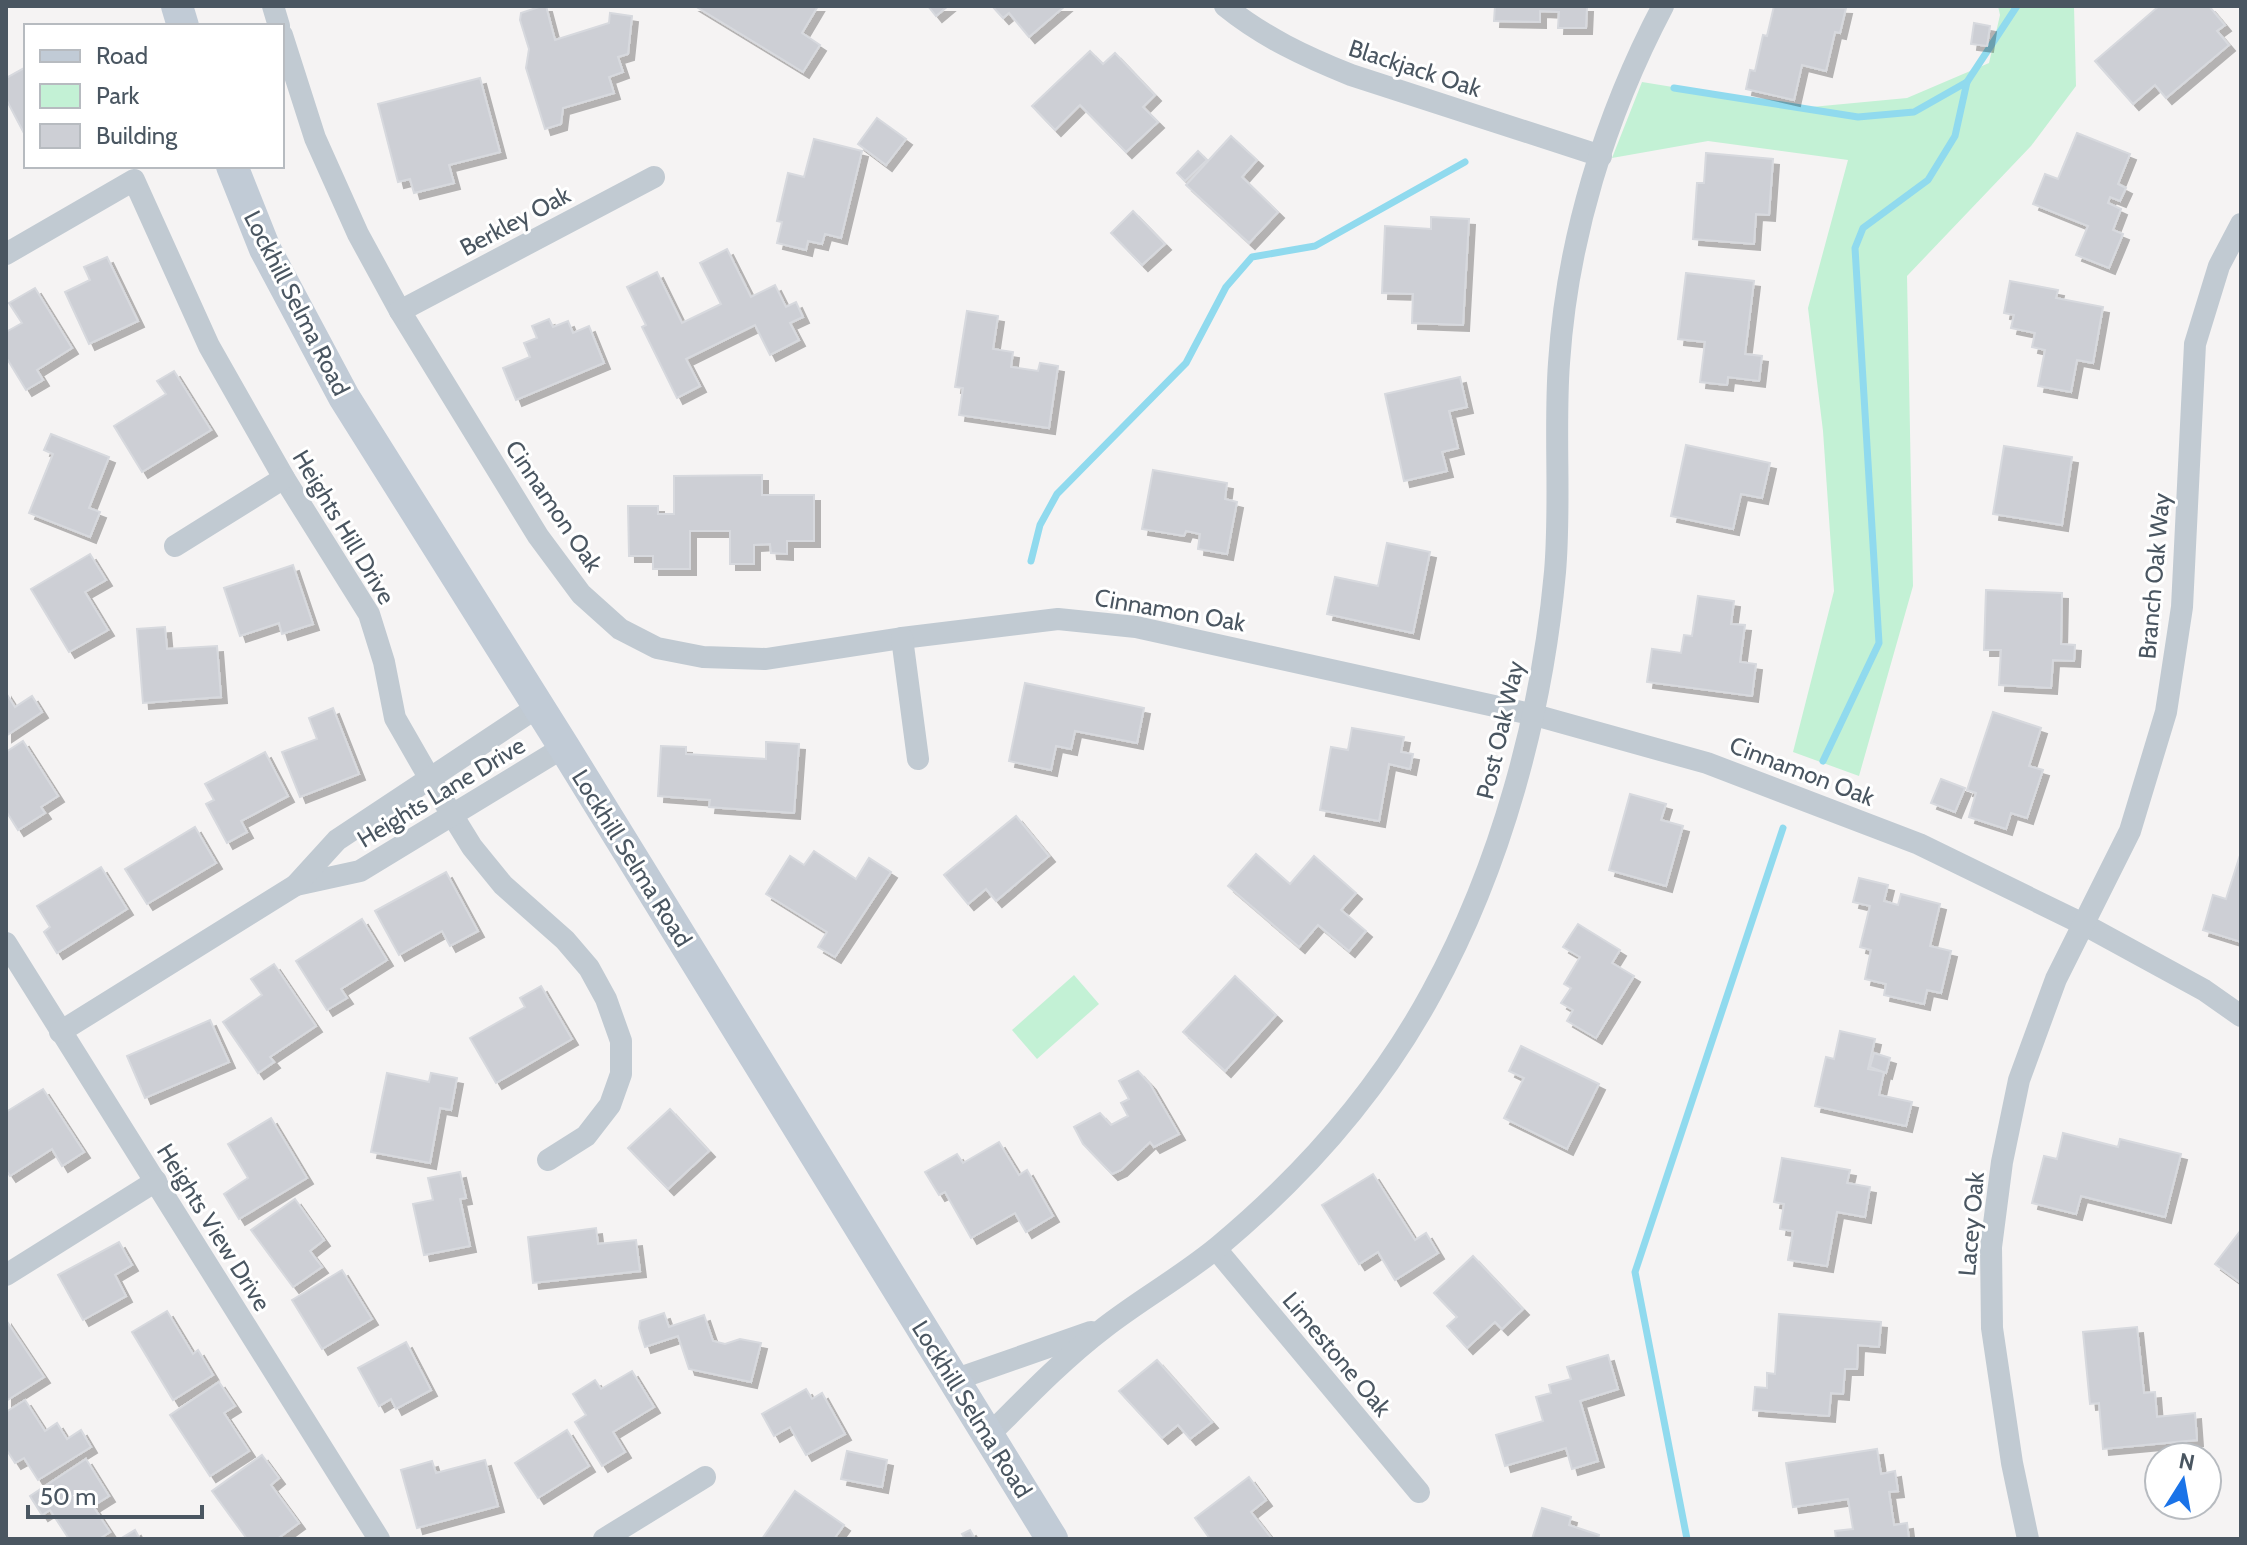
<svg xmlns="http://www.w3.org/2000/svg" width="2247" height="1545" font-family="Cabin,sans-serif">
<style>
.green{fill:#c3f1d5}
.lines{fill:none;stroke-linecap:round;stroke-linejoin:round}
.stream{stroke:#90daee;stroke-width:7}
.building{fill:#cdcfd5;stroke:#d7d9de;stroke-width:2;filter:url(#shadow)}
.street{stroke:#c1cad2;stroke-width:22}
.secondary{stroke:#c1cbd6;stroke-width:32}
.labels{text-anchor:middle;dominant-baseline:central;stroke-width:6;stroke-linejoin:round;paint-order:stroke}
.street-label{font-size:24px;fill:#4a5661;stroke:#fff}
</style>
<defs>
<filter id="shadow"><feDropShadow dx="6" dy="6" stdDeviation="0" flood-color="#0004"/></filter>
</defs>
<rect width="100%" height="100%" fill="#f5f3f3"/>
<g class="green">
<polygon points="1998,6 2074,6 2076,86 2031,146 1907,276 1913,586 1859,776 1793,752 1834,591 1823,431 1808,308 1848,160 1708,141 1612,158 1642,82 1801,108 1907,98 1989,63 2000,15"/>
<polygon points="1074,975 1099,1004 1037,1059 1012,1030"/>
</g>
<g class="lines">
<g class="stream">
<polyline points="1674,88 1858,117 1914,112 1967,82 2017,6"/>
<polyline points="1031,561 1040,525 1057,494 1186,363 1226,287 1252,257 1315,246 1465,162"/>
<polyline points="1823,761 1879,643 1855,248 1863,228 1928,180 1955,136 1967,82"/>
<polyline points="1687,1539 1635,1272 1783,828"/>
</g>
</g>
<g class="building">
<polygon points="542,6 546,6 555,40 609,23 610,13 632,16 628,54 618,57 623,72 609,77 614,93 563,108 561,124 545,129 526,68 529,49 520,20 521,13"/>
<polygon points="695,6 818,6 802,33 820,45 803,72"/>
<polygon points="928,6 948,6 936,16"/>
<polygon points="992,6 1065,6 1029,37 1009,13 1003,18"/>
<polygon points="1495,6 1587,6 1586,28 1558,28 1559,12 1540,11 1540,22 1494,21"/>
<polygon points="1774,6 1846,8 1840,33 1835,32 1826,71 1802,65 1794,100 1746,89 1750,70 1755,71 1763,35 1767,36"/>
<polygon points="2159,6 2209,6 2225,25 2217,31 2229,45 2166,98 2155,85 2133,104 2095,61"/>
<polygon points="1974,23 1990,26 1987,46 1971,44"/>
<polygon points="1090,51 1103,64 1115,53 1155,95 1143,107 1158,122 1126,152 1080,105 1055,130 1032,106"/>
<polygon points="26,67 26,137 6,99 6,78"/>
<polygon points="480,78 500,152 449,165 454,183 414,193 410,179 398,182 378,104"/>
<polygon points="877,118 906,139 886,165 858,144"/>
<polygon points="2077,133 2130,154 2118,184 2126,188 2120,201 2110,197 2108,203 2121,209 2113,230 2123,234 2109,268 2076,255 2088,226 2033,204 2045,174 2058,179"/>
<polygon points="1231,136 1257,160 1242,177 1278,212 1249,243 1186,185"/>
<polygon points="814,139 862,151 841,238 825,234 822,244 808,241 806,250 777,243 782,222 777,221 788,173 804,177"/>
<polygon points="1198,151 1207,160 1185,181 1177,173"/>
<polygon points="1706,153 1773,159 1769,215 1756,214 1754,244 1693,239 1697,183 1704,183"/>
<polygon points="1133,211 1165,244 1142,265 1111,233"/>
<polygon points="1431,217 1469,219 1463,325 1412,323 1413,294 1382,293 1385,226 1431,229"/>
<polygon points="727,249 751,297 775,285 786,307 796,302 803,317 790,323 799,340 770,355 755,325 686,359 700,386 677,398 642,327 646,325 627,287 657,272 682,323 721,304 700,263"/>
<polygon points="107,257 138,321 89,344 65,292 90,280 84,267"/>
<polygon points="1686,273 1754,281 1745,354 1762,356 1759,381 1728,377 1727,385 1700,382 1705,342 1678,339"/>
<polygon points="2010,281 2058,290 2056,298 2103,307 2093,363 2077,360 2071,392 2038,386 2045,350 2032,347 2035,333 2011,328 2014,315 2004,313"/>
<polygon points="35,288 72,348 37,370 43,380 26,390 6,357 6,332 22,323 9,303"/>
<polygon points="967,311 998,316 993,349 1013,352 1011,367 1038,371 1040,363 1058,366 1049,428 959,415 963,388 955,387"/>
<polygon points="549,319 553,327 568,321 573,333 589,326 604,363 516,400 503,368 530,357 524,343 537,338 532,326"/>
<polygon points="174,371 211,430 142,472 114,426 166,394 157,381"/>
<polygon points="1460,377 1467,407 1449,411 1458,448 1442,452 1447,471 1404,481 1385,394"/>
<polygon points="51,434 109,457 89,508 100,512 90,537 29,513 53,454 44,450"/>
<polygon points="1686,445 1770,463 1762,498 1741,494 1733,529 1671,516"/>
<polygon points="2004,446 2072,457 2062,525 1993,514"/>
<polygon points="1153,470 1227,483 1225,499 1237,502 1227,554 1198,549 1200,534 1186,531 1184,536 1142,529"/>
<polygon points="762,475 762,495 814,495 814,541 787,541 787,554 771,553 770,544 754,545 754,564 730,564 730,531 690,531 690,569 653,569 653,556 629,556 628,506 658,506 658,514 674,514 674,476"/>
<polygon points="1387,543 1430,552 1413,633 1327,614 1335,577 1378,586"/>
<polygon points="90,554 106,580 85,592 108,630 69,652 31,589"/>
<polygon points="293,565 313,624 282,634 279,623 240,636 224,588"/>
<polygon points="1986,590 2062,593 2061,644 2075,645 2074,661 2053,660 2051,688 1999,685 2001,650 1984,650"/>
<polygon points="1698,596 1734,601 1731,624 1745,625 1740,662 1756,664 1752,696 1647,682 1652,649 1681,653 1684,635 1692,636"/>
<polygon points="165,627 167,649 217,646 221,697 143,703 137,629"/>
<polygon points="1025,683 1144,708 1137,743 1075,731 1071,749 1056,746 1051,770 1009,761"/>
<polygon points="6,693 15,707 32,696 42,712 6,736"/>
<polygon points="333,708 359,774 300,797 282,752 317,739 309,718"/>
<polygon points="1993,712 2041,728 2029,766 2043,770 2027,818 2011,813 2006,829 1969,817 1976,793 1967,790"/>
<polygon points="1352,728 1404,737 1401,752 1413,754 1410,769 1389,764 1379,821 1320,810 1331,747 1348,750"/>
<polygon points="23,741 58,796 41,807 45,813 18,830 6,811 6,752"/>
<polygon points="766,742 799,744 794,813 709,807 710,800 658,796 661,746 686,747 686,754 766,759"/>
<polygon points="265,752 288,796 241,821 247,832 227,843 206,804 214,800 205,784"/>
<polygon points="1941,779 1965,788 1955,812 1931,803"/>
<polygon points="1630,794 1666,804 1661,820 1683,826 1666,886 1609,870"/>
<polygon points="1016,816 1049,856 996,901 986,889 968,904 944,875"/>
<polygon points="195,827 216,863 147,904 125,869"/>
<polygon points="814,851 856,879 869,858 891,872 835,957 818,947 827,932 766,894 790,856 804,865"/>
<polygon points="2241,852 2241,942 2203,930 2213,895 2226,899"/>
<polygon points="1256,854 1290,884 1314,856 1356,893 1341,910 1366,931 1349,951 1318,925 1299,947 1228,886"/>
<polygon points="101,867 127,909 57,953 44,932 50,927 37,906"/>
<polygon points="446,872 478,931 450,946 442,931 399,955 375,911"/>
<polygon points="1859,878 1888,885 1884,901 1898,905 1901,894 1940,904 1930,946 1951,951 1941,993 1927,990 1924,1004 1884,995 1886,984 1865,979 1871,950 1860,947 1870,906 1853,902"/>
<polygon points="362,919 387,960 341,989 347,998 327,1010 296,961"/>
<polygon points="1578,924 1620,950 1612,963 1634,976 1596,1038 1567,1021 1573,1010 1561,1003 1571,988 1564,984 1580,957 1563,947"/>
<polygon points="274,964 316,1026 270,1057 274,1062 258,1073 223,1022 262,995 251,979"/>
<polygon points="1235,976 1276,1015 1225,1071 1183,1032"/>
<polygon points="541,986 572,1039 496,1083 470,1038 525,1007 520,998"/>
<polygon points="210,1020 229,1062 145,1098 127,1056"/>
<polygon points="1840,1031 1875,1039 1868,1069 1884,1072 1879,1095 1912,1102 1906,1126 1815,1106 1826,1057 1834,1059"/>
<polygon points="1521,1046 1599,1084 1567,1149 1504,1118 1524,1078 1509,1071"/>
<polygon points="1874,1053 1890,1058 1886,1073 1870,1067"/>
<polygon points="1138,1071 1150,1084 1179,1134 1154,1147 1150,1142 1121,1170 1112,1174 1083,1144 1074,1127 1100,1113 1111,1125 1128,1116 1121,1103 1129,1099 1119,1081"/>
<polygon points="387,1073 429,1082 431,1073 457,1078 451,1110 440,1108 430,1163 371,1152"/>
<polygon points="43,1089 84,1152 62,1166 52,1149 10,1176 6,1170 6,1112"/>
<polygon points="670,1109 709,1151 668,1189 628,1148"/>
<polygon points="271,1118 307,1178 239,1219 224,1194 248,1178 228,1144"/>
<polygon points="2063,1133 2118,1147 2120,1139 2181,1154 2165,1217 2081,1196 2076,1214 2032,1203 2044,1156 2057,1159"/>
<polygon points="999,1142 1019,1175 1027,1170 1053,1216 1026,1232 1015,1213 971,1238 945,1192 939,1195 925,1172 957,1154 963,1163"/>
<polygon points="1782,1158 1850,1170 1847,1183 1870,1187 1865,1217 1837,1212 1827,1266 1788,1260 1793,1231 1780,1229 1784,1204 1774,1202"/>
<polygon points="460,1172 466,1198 460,1199 470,1246 424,1255 413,1204 433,1200 428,1178"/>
<polygon points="1373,1174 1415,1240 1426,1233 1438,1253 1395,1280 1378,1252 1359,1264 1322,1205"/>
<polygon points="295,1199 324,1240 310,1251 322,1267 293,1287 251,1230"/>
<polygon points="596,1228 598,1244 636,1240 640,1271 533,1283 528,1237"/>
<polygon points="2241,1230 2241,1283 2215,1264"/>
<polygon points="119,1242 132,1265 115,1275 126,1296 83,1320 58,1275"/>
<polygon points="1473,1256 1523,1309 1502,1329 1495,1322 1467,1348 1447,1326 1457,1317 1434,1293"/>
<polygon points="342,1270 372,1319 322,1349 292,1300"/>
<polygon points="167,1311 193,1354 198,1350 213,1375 173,1400 132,1332"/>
<polygon points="664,1313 669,1327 704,1315 713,1341 725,1344 740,1339 761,1343 751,1382 689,1369 678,1336 645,1347 639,1328 640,1321"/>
<polygon points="1779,1314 1881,1322 1879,1347 1858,1345 1857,1369 1845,1369 1843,1394 1831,1393 1829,1416 1753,1410 1755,1387 1767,1388 1767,1373 1775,1374"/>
<polygon points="6,1320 44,1377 6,1401"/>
<polygon points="2137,1327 2144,1393 2155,1392 2157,1417 2195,1413 2197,1440 2103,1449 2099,1403 2090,1404 2083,1332"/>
<polygon points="406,1342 431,1390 396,1409 391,1399 379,1406 358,1368"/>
<polygon points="1608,1355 1618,1389 1580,1401 1598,1461 1572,1469 1566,1448 1505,1466 1496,1435 1543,1421 1536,1397 1551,1393 1549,1385 1571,1379 1567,1367"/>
<polygon points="1157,1360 1212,1422 1190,1439 1178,1425 1162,1438 1119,1391"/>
<polygon points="632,1371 654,1407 613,1432 625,1452 602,1466 575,1422 586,1415 573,1394 595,1380 601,1389"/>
<polygon points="219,1382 235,1406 224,1413 249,1451 210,1476 170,1415"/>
<polygon points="806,1389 812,1399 822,1393 845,1434 806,1455 790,1427 774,1436 762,1414"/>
<polygon points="25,1400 45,1431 57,1423 67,1439 81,1430 91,1447 38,1480 24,1458 15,1463 6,1449 6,1412"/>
<polygon points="567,1430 589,1466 538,1498 515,1463"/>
<polygon points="1877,1449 1881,1474 1895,1471 1898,1491 1889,1492 1894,1525 1907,1523 1909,1539 1836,1539 1835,1531 1853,1529 1848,1499 1793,1507 1786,1463"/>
<polygon points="847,1451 887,1460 882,1487 841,1479"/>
<polygon points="262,1455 279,1478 271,1485 299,1523 277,1539 247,1539 212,1491"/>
<polygon points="86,1459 109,1496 93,1506 110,1532 99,1539 69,1539 50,1510 42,1515 30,1496"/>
<polygon points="485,1460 498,1506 417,1528 401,1470 432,1461 436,1473"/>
<polygon points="1249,1477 1266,1500 1251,1512 1272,1539 1210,1539 1195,1518"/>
<polygon points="795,1491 844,1525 834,1539 762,1539"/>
<polygon points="1542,1508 1571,1517 1569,1525 1599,1535 1598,1539 1532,1539"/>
<polygon points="135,1530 140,1539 120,1539"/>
<polygon points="970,1530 975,1539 965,1539 962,1534"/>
</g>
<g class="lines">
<g class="street">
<polyline points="273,6 279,26"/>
<path d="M1225,6C1263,37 1306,57 1351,75L1601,156"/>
<polyline points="282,35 315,138 358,234 400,311 538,536 581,594 620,629 657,648 703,657 766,659 902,638 1058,619 1136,627 1531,714 1707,763 1919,844 2085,925 2204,990 2241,1016"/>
<polyline points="6,254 134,180 209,346 284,478 369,614 384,662 395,718 430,779 472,847 503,885 565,940 589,968 606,999 621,1041 621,1074 610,1105 586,1136 548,1160"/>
<polyline points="400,311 654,177"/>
<polyline points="175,546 284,478"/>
<polyline points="902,638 918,759"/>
<polyline points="296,885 360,871 564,747"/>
<polyline points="6,943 379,1539"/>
<polyline points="60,1032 296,885 337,840 539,706"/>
<polyline points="1216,1249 1419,1492"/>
<polyline points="6,1275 156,1181"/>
<polyline points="954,1380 1091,1332"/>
<path d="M988,1436C1025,1399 1062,1360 1104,1328C1141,1299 1183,1276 1219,1246C1304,1175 1379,1090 1432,992C1501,866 1542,715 1555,572C1561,503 1554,432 1559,363C1567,240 1605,116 1663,6"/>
<polyline points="604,1539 705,1477"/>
<polyline points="2028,1539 2012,1463 1992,1328 1991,1247 2002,1162 2019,1080 2056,979 2130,831 2166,712 2182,607 2195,344 2219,266 2241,224"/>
</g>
<g class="secondary">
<polyline points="177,6 183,26"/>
<polyline points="232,166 265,249 344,397 564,747 1052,1539"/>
</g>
</g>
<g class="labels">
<g class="street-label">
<text transform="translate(1415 68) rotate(18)">Blackjack Oak</text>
<text transform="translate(515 221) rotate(-28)">Berkley Oak</text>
<text transform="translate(297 303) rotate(63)">Lockhill Selma Road</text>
<text transform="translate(554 506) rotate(56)">Cinnamon Oak</text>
<text transform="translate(344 527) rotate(59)">Heights Hill Drive</text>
<text transform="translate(2154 576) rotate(-85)">Branch Oak Way</text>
<text transform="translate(1170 610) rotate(10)">Cinnamon Oak</text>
<text transform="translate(1500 730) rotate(-77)">Post Oak Way</text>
<text transform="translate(1802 771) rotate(21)">Cinnamon Oak</text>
<text transform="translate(441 792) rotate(-31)">Heights Lane Drive</text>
<text transform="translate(632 858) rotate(58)">Lockhill Selma Road</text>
<text transform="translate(1971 1224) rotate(-85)">Lacey Oak</text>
<text transform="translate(214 1227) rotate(58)">Heights View Drive</text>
<text transform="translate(1337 1354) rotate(50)">Limestone Oak</text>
<text transform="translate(972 1409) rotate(58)">Lockhill Selma Road</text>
</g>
</g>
<rect width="2247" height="1545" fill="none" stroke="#4a5661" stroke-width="16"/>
<rect x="24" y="24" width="260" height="144" fill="#ffffff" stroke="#b7bbc0" stroke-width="2"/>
<rect x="40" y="50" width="40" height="12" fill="#c1cbd6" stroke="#b7bbc0" stroke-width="2"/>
<text x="96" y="64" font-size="24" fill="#4a5661">Road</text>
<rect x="40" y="84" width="40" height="24" fill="#c3f1d5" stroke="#b7bbc0" stroke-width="2"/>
<text x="96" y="104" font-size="24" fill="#4a5661">Park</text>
<rect x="40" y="124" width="40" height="24" fill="#cdcfd5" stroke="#b7bbc0" stroke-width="2"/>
<text x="96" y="144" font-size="24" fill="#4a5661">Building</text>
<g transform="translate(2183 1481) rotate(11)"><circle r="38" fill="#ffffff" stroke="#b7bbc0" stroke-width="2"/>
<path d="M0-6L14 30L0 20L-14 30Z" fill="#1a73e8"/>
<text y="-12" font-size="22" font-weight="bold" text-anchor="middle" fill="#4a5661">N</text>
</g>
<path d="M28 1505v12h174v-12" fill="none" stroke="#4a5661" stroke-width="4"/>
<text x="40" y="1505" font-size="24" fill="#4a5661" stroke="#ffffff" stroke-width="6" paint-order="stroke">50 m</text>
</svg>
